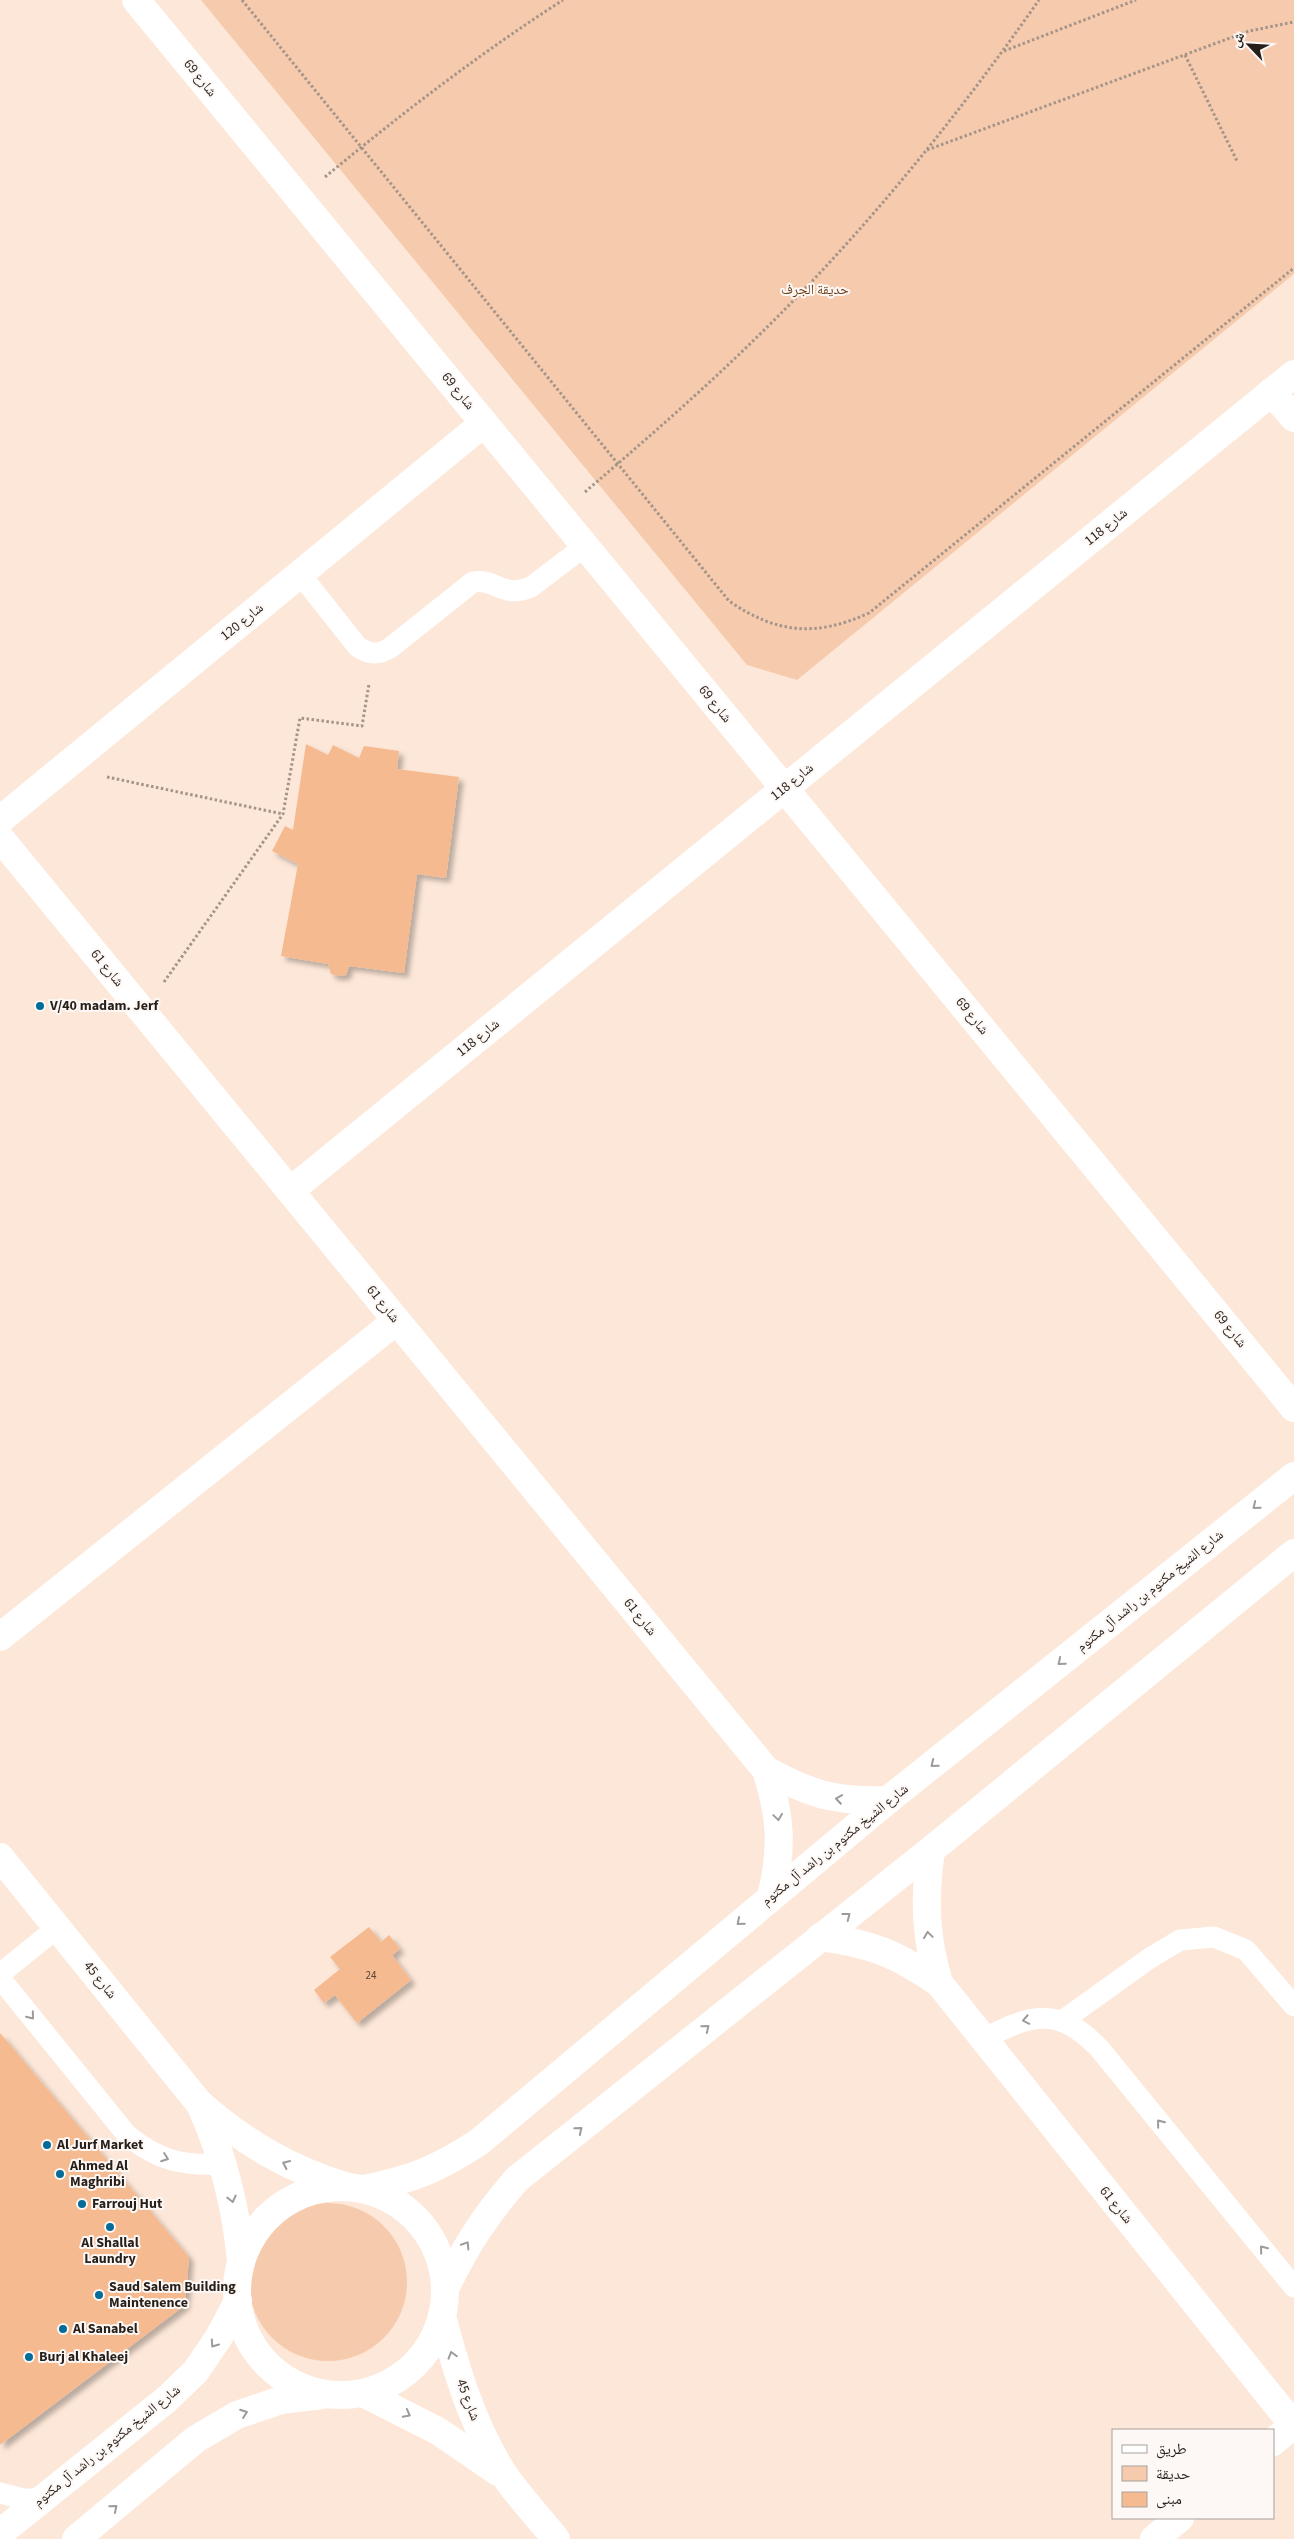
<svg xmlns="http://www.w3.org/2000/svg" width="1294" height="2539" font-family="'Source Sans 3','Noto Naskh Arabic',sans-serif">
<style>
.green{fill:#f6caac}
.building{fill:#f5ba90;filter:url(#shadow)}
.lines{fill:none;stroke-linecap:round;stroke-linejoin:round}
.path{stroke:#a49489;stroke-width:3;stroke-dasharray:2.5 2.5;stroke-linecap:butt}
.lane{stroke:#fff;stroke-width:21}
.street{stroke:#fff;stroke-width:28}
.secondary{stroke:#fff;stroke-width:28}
.oneway{stroke:#9e9a98}
.poi-dot{fill:#036c99;stroke:#fdf8f5;stroke-width:2}
.labels{text-anchor:middle;dominant-baseline:central;stroke-width:4;stroke-linejoin:round;paint-order:stroke}
.number-label{font-size:11px;fill:#5a4637}
.street-label{font-size:14px;fill:#271f19;stroke:#fdf8f5}
.park-label{font-size:14px;fill:#6e3f18;stroke:#fdf8f5}
.poi-label{font-size:14px;font-weight:bold;fill:#271f19;stroke:#fdf8f5;text-anchor:start}
</style>
<defs>
<filter id="shadow"><feDropShadow dx="4.5" dy="4.5" stdDeviation="2.5" flood-color="#0004"/></filter>
</defs>
<rect width="100%" height="100%" fill="#fde7d8"/>
<g class="green">
<polygon points="201,0 1294,0 1294,274 797,680 747,665"/>
<circle cx="328" cy="2282" r="79"/>
</g>
<g class="building">
<polygon points="306,744 328,755 333,745 359,758 364,746 399,751 397,769 459,777 446,878 417,874 404,973 349,966 346,975 337,976 331,974 328,964 281,956 298,864 272,851 285,826 293,830"/>
<polygon points="369,1927 381,1942 389,1935 400,1949 392,1955 411,1980 357,2023 335,1995 324,2003 314,1990 340,1969 330,1957"/>
<polygon points="0,2033 189,2257 185,2305 0,2445"/>
</g>
<g class="lines">
<g class="path">
<path d="M242,0L729,601C777,634 816,637 869,613L1294,268"/>
<polyline points="1004,51 1136,0"/>
<polyline points="1185,55 1237,161"/>
<polyline points="927,150 1249,31 1294,22"/>
<path d="M325,177C401,114 479,54 563,0"/>
<path d="M585,492C643,442 701,392 756,338C861,236 955,120 1039,0"/>
<polyline points="107,777 283,814"/>
<polyline points="164,982 283,814 300,718 362,726 369,684"/>
</g>
<g class="lane">
<path d="M300,574L357,646C369,655 378,655 390,648L473,582C496,578 502,599 531,587L585,546"/>
<polyline points="0,1974 58,1927"/>
<path d="M0,1978L127,2135C159,2161 182,2166 223,2164"/>
<polyline points="1062,2021 1150,1958 1180,1940 1214,1937 1246,1950 1294,2006"/>
<path d="M983,2039C1032,2014 1058,2006 1099,2048L1294,2287"/>
<polyline points="0,2493 23,2499 42,2499"/>
</g>
<g class="street">
<polyline points="136,0 1294,1408"/>
<polyline points="1271,392 1294,418"/>
<polyline points="0,820 484,423"/>
<path d="M0,838L766,1770C781,1817 783,1849 771,1896"/>
<polyline points="290,1191 1294,374"/>
<polyline points="0,1637 396,1321"/>
<path d="M766,1770C811,1795 837,1802 888,1800"/>
<path d="M931,1850C924,1899 925,1935 939,1983"/>
<path d="M0,1857L199,2103C246,2144 289,2169 348,2187"/>
<path d="M820,1937C870,1943 897,1954 939,1983L1294,2426"/>
<path d="M202,2109C224,2158 236,2208 241,2261"/>
<path d="M442,2316C457,2373 474,2430 507,2479C522,2500 540,2519 556,2539"/>
<polyline points="363,2393 438,2431 498,2472"/>
<polyline points="1273,2442 1293,2425"/>
<polyline points="1154,2539 1180,2518"/>
</g>
<g class="secondary">
<circle cx="341" cy="2291" r="104"/>
<path d="M364,2189C413,2179 436,2170 479,2142L888,1800L1294,1476"/>
<path d="M445,2289C466,2245 485,2216 517,2179L931,1850L1294,1553"/>
<polyline points="0,2533 167,2399 196,2371 219,2337 238,2301"/>
<polyline points="76,2539 196,2439 237,2415 281,2400 322,2395"/>
</g>
</g>
<defs><path id="oneway-chevron" d="M-2-3.5L2.5 0L-2 3.5" fill="none" stroke-width="1.6" stroke-linecap="round" stroke-linejoin="round" transform="scale(1.25)"/></defs>
<g class="oneway">
<use href="#oneway-chevron" transform="translate(1256 1506) rotate(141)"/>
<use href="#oneway-chevron" transform="translate(1061 1662) rotate(141)"/>
<use href="#oneway-chevron" transform="translate(934 1764) rotate(141)"/>
<use href="#oneway-chevron" transform="translate(839 1799) rotate(-172)"/>
<use href="#oneway-chevron" transform="translate(778 1817) rotate(82)"/>
<use href="#oneway-chevron" transform="translate(847 1916) rotate(-38)"/>
<use href="#oneway-chevron" transform="translate(740 1922) rotate(140)"/>
<use href="#oneway-chevron" transform="translate(928 1935) rotate(-98)"/>
<use href="#oneway-chevron" transform="translate(31 2016) rotate(51)"/>
<use href="#oneway-chevron" transform="translate(1026 2020) rotate(169)"/>
<use href="#oneway-chevron" transform="translate(706 2028) rotate(-39)"/>
<use href="#oneway-chevron" transform="translate(1160 2123) rotate(-129)"/>
<use href="#oneway-chevron" transform="translate(579 2130) rotate(-39)"/>
<use href="#oneway-chevron" transform="translate(165 2158) rotate(20)"/>
<use href="#oneway-chevron" transform="translate(286 2164) rotate(-155)"/>
<use href="#oneway-chevron" transform="translate(232 2199) rotate(77)"/>
<use href="#oneway-chevron" transform="translate(466 2245) rotate(-58)"/>
<use href="#oneway-chevron" transform="translate(1263 2249) rotate(-129)"/>
<use href="#oneway-chevron" transform="translate(214 2344) rotate(125)"/>
<use href="#oneway-chevron" transform="translate(452 2355) rotate(-106)"/>
<use href="#oneway-chevron" transform="translate(244 2413) rotate(-20)"/>
<use href="#oneway-chevron" transform="translate(407 2414) rotate(28)"/>
<use href="#oneway-chevron" transform="translate(114 2508) rotate(-40)"/>
</g>
<g class="poi-dot">
<circle cx="40" cy="1006" r="5"/>
<circle cx="47" cy="2145" r="5"/>
<circle cx="60" cy="2174" r="5"/>
<circle cx="82" cy="2204" r="5"/>
<circle cx="110" cy="2227" r="5"/>
<circle cx="99" cy="2295" r="5"/>
<circle cx="63" cy="2329" r="5"/>
<circle cx="29" cy="2357" r="5"/>
</g>
<g class="labels">
<g class="number-label">
<text x="371" y="1975">24</text>
</g>
<g class="street-label">
<text transform="translate(200 78) rotate(51)">شارع 69</text>
<text transform="translate(458 391) rotate(51)">شارع 69</text>
<text transform="translate(1106 527) rotate(-39)">شارع 118</text>
<text transform="translate(242 622) rotate(-39)">شارع 120</text>
<text transform="translate(715 704) rotate(51)">شارع 69</text>
<text transform="translate(792 782) rotate(-39)">شارع 118</text>
<text transform="translate(107 968) rotate(51)">شارع 61</text>
<text transform="translate(972 1016) rotate(51)">شارع 69</text>
<text transform="translate(478 1038) rotate(-39)">شارع 118</text>
<text transform="translate(383 1304) rotate(51)">شارع 61</text>
<text transform="translate(1230 1329) rotate(51)">شارع 69</text>
<text transform="translate(1150 1591) rotate(-39)">شارع الشيخ مكتوم بن راشد آل مكتوم</text>
<text transform="translate(640 1617) rotate(51)">شارع 61</text>
<text transform="translate(835 1845) rotate(-39)">شارع الشيخ مكتوم بن راشد آل مكتوم</text>
<text transform="translate(100 1980) rotate(51)">شارع 45</text>
<text transform="translate(1116 2205) rotate(51)">شارع 61</text>
<text transform="translate(468 2400) rotate(69)">شارع 45</text>
<text transform="translate(107 2446) rotate(-39)">شارع الشيخ مكتوم بن راشد آل مكتوم</text>
</g>
<g class="park-label">
<text x="815" y="290">حديقة الجرف</text>
</g>
<g class="poi-label">
<text x="50" y="1006">V/40 madam. Jerf</text>
<text x="57" y="2145">Al Jurf Market</text>
<text x="70" y="2166">Ahmed Al<tspan x="70" dy="16">Maghribi</tspan></text>
<text x="92" y="2204">Farrouj Hut</text>
<text x="110" y="2243" text-anchor="middle">Al Shallal<tspan x="110" dy="16">Laundry</tspan></text>
<text x="109" y="2287">Saud Salem Building<tspan x="109" dy="16">Maintenence</tspan></text>
<text x="73" y="2329">Al Sanabel</text>
<text x="39" y="2357">Burj al Khaleej</text>
</g>
</g>
<rect x="1112" y="2429" width="162" height="90" fill="#fdf8f5" stroke="#a7a19d"/>
<rect x="1122" y="2445" width="25" height="8" fill="#ffffff" stroke="#a7a19d"/>
<text x="1156" y="2454" font-size="15" fill="#271f19">طريق</text>
<rect x="1122" y="2466" width="25" height="15" fill="#f6caac" stroke="#a7a19d"/>
<text x="1156" y="2479" font-size="15" fill="#271f19">حديقة</text>
<rect x="1122" y="2492" width="25" height="15" fill="#f5ba90" stroke="#a7a19d"/>
<text x="1156" y="2504" font-size="15" fill="#271f19">مبنى</text>
<g transform="translate(1249 45) rotate(295)" stroke="#fdf8f5" stroke-width="4" paint-order="stroke">
<path d="M0-4L9 19L0 12L-9 19Z" fill="#271f19"/>
<text y="-8" font-size="14" font-weight="bold" text-anchor="middle" fill="#271f19">ش</text>
</g>
</svg>
